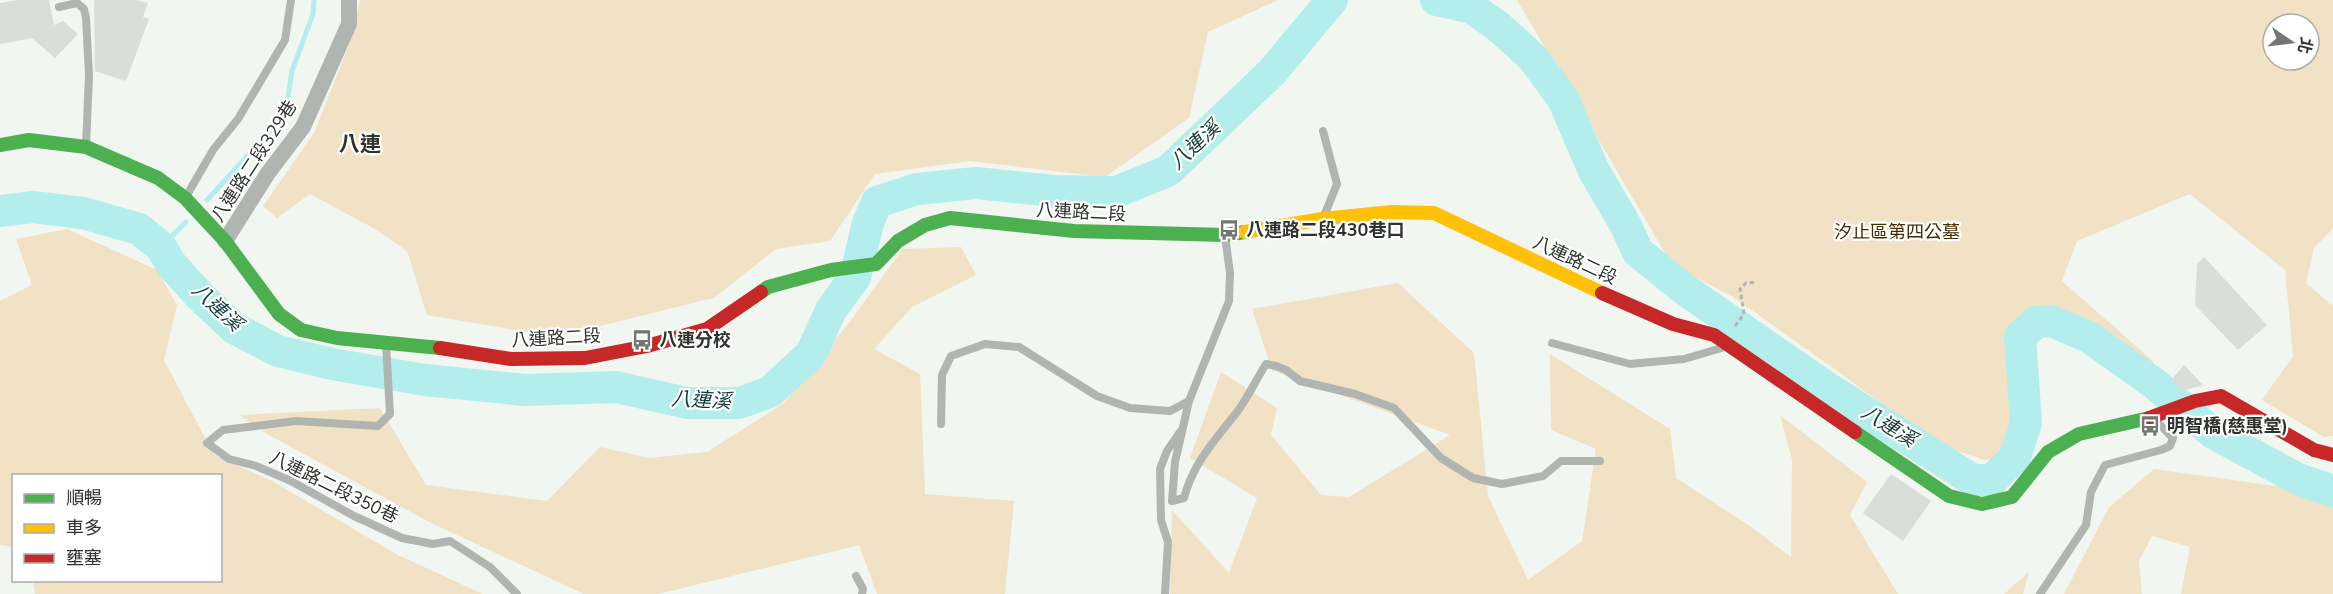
<svg xmlns="http://www.w3.org/2000/svg" width="2333" height="594" font-family="'Nunito Sans','Noto Sans TC',sans-serif">
<style>
.green{fill:#f1e2c5;fill-rule:evenodd}
.lines{fill:none;stroke-linecap:round;stroke-linejoin:round}
.stream{stroke:#b3eeec;stroke-width:5}
.river{stroke:#b3eeec;stroke-width:32}
.building{fill:#dbded8}
.path{stroke:#b2b5b3;stroke-width:3;stroke-dasharray:4.5 3;stroke-linecap:butt}
.lane{stroke:#b0b5b2;stroke-width:8}
.street{stroke:#b0b5b2;stroke-width:16}
.fast{stroke:#4caf50;stroke-width:14}
.slow{stroke:#ffc107;stroke-width:14}
.jam{stroke:#c62828;stroke-width:14}
.labels{text-anchor:middle;dominant-baseline:central;stroke-width:4.5;stroke-linejoin:round;paint-order:stroke}
.street-label{font-size:18px;fill:#2f332e;stroke:#fff}
.poi-label{font-size:18px;font-weight:bold;fill:#2f332e;stroke:#fff;text-anchor:start}
.park-label{font-size:18px;fill:#432c00;stroke:#fff}
.water-label{font-size:20px;font-style:italic;fill:#113939;stroke:#fff}
.quarter-label{font-size:21px;font-weight:bold;fill:#2f332e;stroke:#fff}
</style>
<rect width="100%" height="100%" fill="#f1f6f0"/>
<g class="green">
<polygon points="360,0 1278,0 1208,32 1189,118 1105,177 970,161 875,174 830,241 776,249 714,298 557,337 427,315 407,251 375,229 310,194 277,218 263,206 314,133 353,35"/>
<path d="M1517,0H2333V229L2314,248L2306,283L2333,306V436L2324,437L2262,400L2293,356L2285,270L2190,194L2077,241L2062,281L2154,362L2147,366L2056,308L2030,310L2020,346L2029,428L2015,453L1986,460L1937,445L1843,375L1733,297L1672,265ZM2273,24H2309V60H2273Z"/>
<polygon points="67,229 157,270 177,305 164,360 214,455 272,481 398,555 483,594 35,594 33,581 220,580 220,476 14,476 13,547 0,545 0,301 32,285 16,239"/>
<polygon points="961,247 976,275 912,307 874,349 920,374 925,494 1014,501 1005,594 877,594 859,545 658,594 584,594 433,524 267,434 239,415 380,408 426,485 547,501 600,447 649,458 707,452 784,403 848,324 903,249"/>
<polygon points="1398,283 1474,353 1488,496 1528,580 1582,541 1596,449 1551,430 1550,354 1670,429 1676,478 1750,526 1791,557 1792,460 1780,415 1867,482 1850,515 1898,594 1170,594 1172,510 1229,573 1257,498 1190,458 1221,372 1277,408 1271,435 1321,495 1349,497 1450,435 1272,370 1252,309"/>
<polygon points="2154,469 2333,494 2333,594 2181,594 2190,547 2152,536 2139,561 2142,594 2064,594 2109,507"/>
<polygon points="2029,572 2023,594 2004,594"/>
</g>
<g class="lines">
<g class="stream">
<polyline points="207,200 273,128 287,103 292,71 313,14 314,0"/>
<polyline points="161,247 186,222"/>
</g>
<g class="river">
<polyline points="1436,0 1472,8 1500,28 1533,58 1563,99 1594,171 1625,224 1638,252 1684,289 1826,387 1973,480 1992,480 2015,457 2026,423 2020,337 2036,322 2051,321 2089,337 2155,384 2213,433 2298,479 2333,491"/>
<polyline points="0,211 33,207 83,213 139,229 161,247 171,264 199,295 234,328 278,351 332,364 425,380 525,390 616,387 687,403 739,403 770,392 811,354 831,310 855,277 868,223 877,202 917,189 976,183 1054,191 1116,192 1168,171 1272,72 1332,0"/>
</g>
</g>
<g class="building">
<polygon points="19,0 49,0 54,25 63,21 78,34 55,58 32,38 0,44 0,3"/>
<polygon points="94,0 136,0 148,3 143,17 149,19 126,81 95,71"/>
<polygon points="2204,257 2267,325 2238,350 2195,305 2197,264"/>
<polygon points="2184,365 2203,385 2182,391 2171,380"/>
<polygon points="1891,474 1931,501 1903,541 1863,513"/>
</g>
<g class="lines">
<polyline class="path" points="1735,326 1744,314 1740,289 1746,283 1757,282"/>
<g class="lane">
<polyline points="59,7 77,3 84,9 86,18 89,75 86,146"/>
<polyline points="1323,131 1337,184 1324,216"/>
<polyline points="187,195 213,150 238,119 285,40 291,0"/>
<polyline points="1552,343 1630,364 1684,359 1725,347"/>
<polyline points="386,344 390,414 378,426 296,421 223,430 207,443 229,459 256,466 291,481 354,516 402,538 433,544 450,541 490,567 517,594"/>
<path d="M1189,401L1175,462L1172,501L1184,498C1193,463 1215,440 1237,412C1248,397 1256,380 1266,364L1276,366L1286,370L1300,381L1355,394L1394,408L1441,458L1473,478L1502,484L1543,476L1561,461H1600"/>
<polyline points="941,424 942,375 951,356 985,344 1019,347 1097,396 1130,408 1170,411 1189,401 1229,301 1230,273 1225,236"/>
<polyline points="856,576 863,589 862,594"/>
<polyline points="1165,594 1168,542 1161,520 1160,469 1167,451 1180,432"/>
<polyline points="2040,594 2086,525 2091,492 2105,465 2161,450 2170,446 2173,438 2155,420"/>
</g>
<polyline class="street" points="225,241 268,173 303,127 349,24 349,0"/>
<g class="fast">
<polyline points="0,145 29,140 86,147 158,178 185,198 225,241 279,314 301,330 337,338 440,348"/>
<polyline points="761,292 768,287 831,270 876,264 898,241 925,225 950,218 1074,231 1225,235 1245,232"/>
<polyline points="1855,432 1949,496 1982,504 2012,497 2048,452 2079,434 2149,418"/>
</g>
<polyline class="slow" points="1245,232 1322,219 1392,212 1434,213 1602,293"/>
<g class="jam">
<polyline points="1602,293 1673,324 1714,335 1855,432"/>
<polyline points="440,348 511,359 585,358 647,346 707,329 761,292"/>
<polyline points="2149,418 2195,401 2221,396 2314,450 2333,455"/>
</g>
</g>
<defs>
<g id="bus-bare" transform="scale(1.62)"><path d="M-5-6H5V4H4V6H2V4H-2V6H-4V4H-5ZM-3.5-4V0h7V-4ZM-3.5 1.2v1.5H-2V1.2ZM2 1.2v1.5H3.5V1.2Z" fill="#737772" stroke="#fff" stroke-width="2.5" paint-order="stroke"/></g>
</defs>
<g fill-rule="evenodd">
<use href="#bus-bare" x="1229" y="230"/>
<use href="#bus-bare" x="642" y="340"/>
<use href="#bus-bare" x="2150" y="426"/>
</g>
<g class="labels">
<g class="street-label">
<text transform="translate(254 161) rotate(-57)">八連路二段329巷</text>
<text transform="translate(1081 212) rotate(3)">八連路二段</text>
<text transform="translate(1575 260) rotate(25)">八連路二段</text>
<text transform="translate(556 338) rotate(-3)">八連路二段</text>
<text transform="translate(334 487) rotate(26)">八連路二段350巷</text>
</g>
<g class="poi-label">
<text x="1246" y="230">八連路二段430巷口</text>
<text x="659" y="340">八連分校</text>
<text x="2167" y="426">明智橋(慈惠堂)</text>
</g>
<g class="park-label">
<text x="1897" y="232">汐止區第四公墓</text>
</g>
<g class="water-label">
<text transform="translate(1195 145) rotate(-43)">八連溪</text>
<text transform="translate(217 307) rotate(43)">八連溪</text>
<text transform="translate(701 400) rotate(3)">八連溪</text>
<text transform="translate(1889 426) rotate(32)">八連溪</text>
</g>
<g class="quarter-label">
<text x="360" y="144">八連</text>
</g>
</g>
<rect x="12" y="474" width="210" height="108" fill="#ffffff" stroke="#acadab" stroke-width="1.5"/>
<rect x="24" y="494" width="30" height="9" fill="#4caf50" stroke="#acadab" stroke-width="1.5"/>
<text x="66" y="504" font-size="18" fill="#2f332e">順暢</text>
<rect x="24" y="524" width="30" height="9" fill="#ffc107" stroke="#acadab" stroke-width="1.5"/>
<text x="66" y="534" font-size="18" fill="#2f332e">車多</text>
<rect x="24" y="554" width="30" height="9" fill="#c62828" stroke="#acadab" stroke-width="1.5"/>
<text x="66" y="564" font-size="18" fill="#2f332e">壅塞</text>
<g transform="translate(2291 42) rotate(104)"><circle r="28" fill="#ffffff" stroke="#acadab" stroke-width="1.5"/>
<path d="M0-4.5L10 22L0 15L-10 22Z" fill="#737772"/>
<text y="-9" font-size="16" font-weight="bold" text-anchor="middle" fill="#2f332e">北</text>
</g>
</svg>
